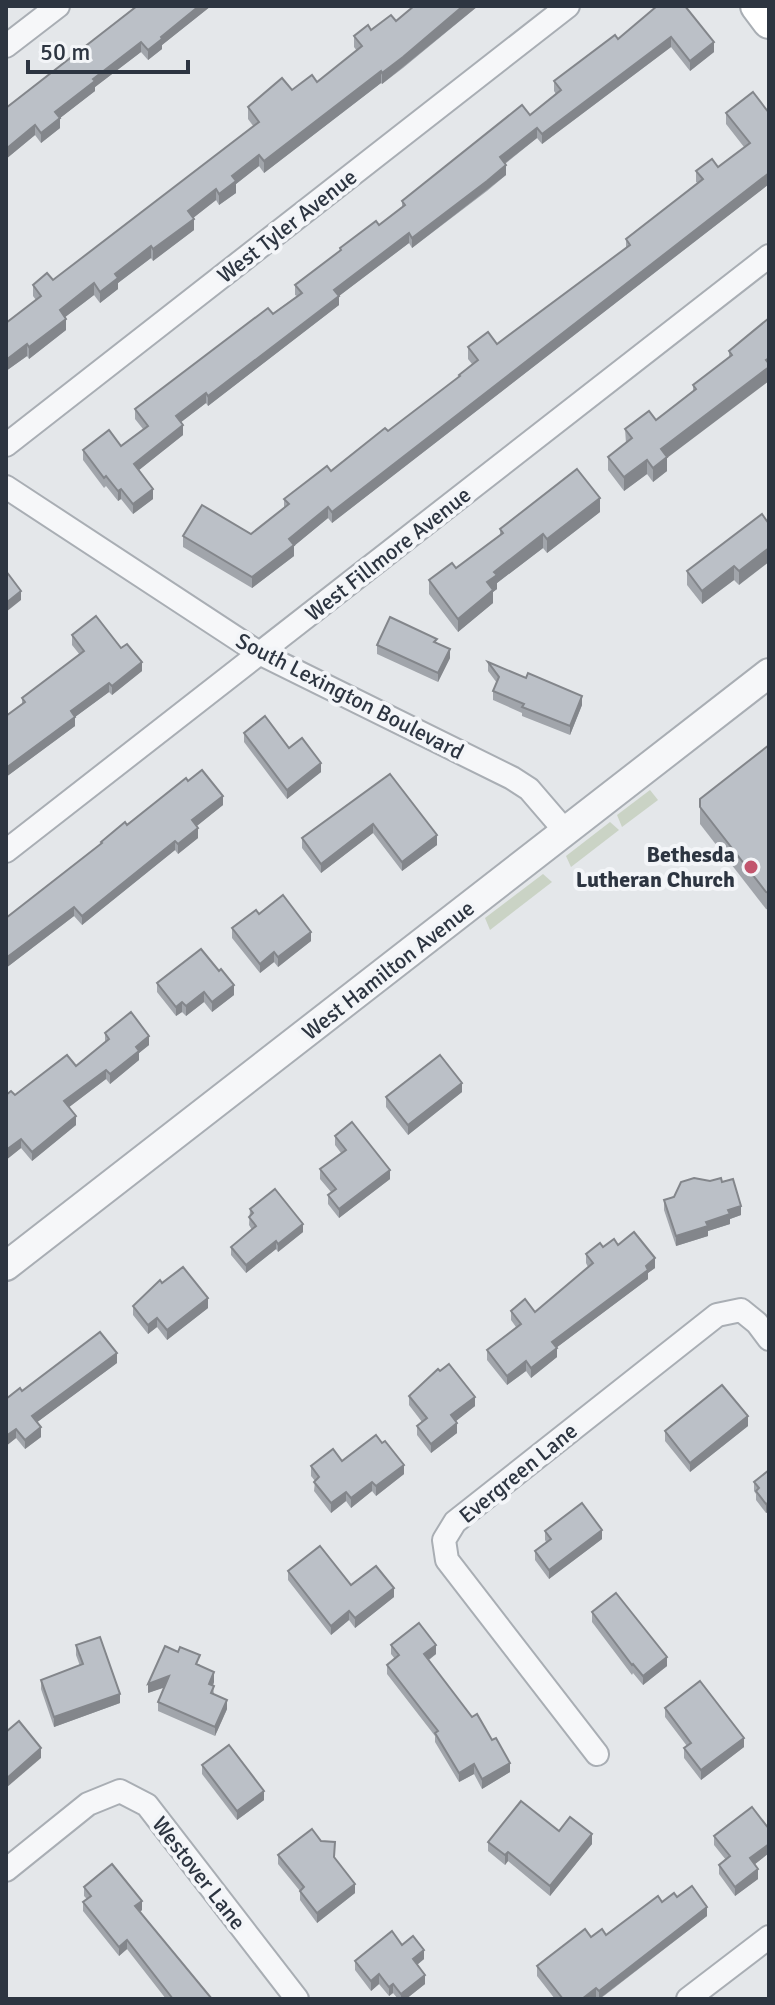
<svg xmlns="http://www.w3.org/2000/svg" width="775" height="2005" font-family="Signika,sans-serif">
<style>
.green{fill:#cad3c5}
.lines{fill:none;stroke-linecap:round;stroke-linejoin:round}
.minor-casing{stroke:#a9aeb4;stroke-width:26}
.tertiary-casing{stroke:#a9aeb4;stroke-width:32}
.secondary-casing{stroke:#a9aeb4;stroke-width:36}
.minor{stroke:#f6f7f9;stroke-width:22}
.tertiary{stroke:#f6f7f9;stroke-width:28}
.secondary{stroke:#fff;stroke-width:32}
.wall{fill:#a1a5ab}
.shaded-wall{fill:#83868b}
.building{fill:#bbc0c7;stroke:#83868b;stroke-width:2}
.poi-dot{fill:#c2556d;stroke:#f3f5f8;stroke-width:3}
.labels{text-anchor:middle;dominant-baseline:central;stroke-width:8;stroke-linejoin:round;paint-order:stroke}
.street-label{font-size:22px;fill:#2d3541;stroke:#f3f5f8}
.poi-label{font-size:22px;font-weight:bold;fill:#2d3541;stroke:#f3f5f8;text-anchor:end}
</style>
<rect width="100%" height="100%" fill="#e4e7ea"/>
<g class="green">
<polygon points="650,790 658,800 622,827 617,815"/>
<polygon points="610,822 619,830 571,867 566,856"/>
<polygon points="543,874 552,882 490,930 485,918"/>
</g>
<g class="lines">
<g class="minor-casing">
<g id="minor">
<polyline points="6,46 58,6"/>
<polyline points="6,445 568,6"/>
<polyline points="6,487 259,653 512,778 529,789 566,832"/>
<polyline points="6,851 769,256"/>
<polyline points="597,1754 447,1560 444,1540 455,1522 717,1315 741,1310 757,1323 769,1339"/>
<polyline points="6,1870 88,1804 120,1791 147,1805 297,1999"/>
<polyline points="688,1999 769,1937"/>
</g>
</g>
<g class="tertiary-casing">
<polyline id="tertiary" points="6,1266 769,673"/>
</g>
<g class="secondary-casing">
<polyline id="secondary" points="757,6 769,22"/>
</g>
<use href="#minor" class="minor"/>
<use href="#tertiary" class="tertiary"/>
<use href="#secondary" class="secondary"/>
</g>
<g class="wall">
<polygon points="137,6 211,6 162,45 162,49 148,60 141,52 95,87 95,91 60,118 60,128 41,143 35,135 6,159"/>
<polygon points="414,6 478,6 403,68 382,84 381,83 264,173 259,166 236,184 236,193 219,205 216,200 193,218 194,230 153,261 151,258 118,283 118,289 100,303 94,295 65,317 66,330 29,359 27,356 6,371 36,300 33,296 33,285 53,280 254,127 248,119 248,107 317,82 357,51 354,47 354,36 396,21"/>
<polygon points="657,6 714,52 690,71 671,47 542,144 537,138 505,164 506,175 487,191 412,248 409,243 339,296 339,305 208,406 206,403 181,422 183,435 139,470 153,499 133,514 121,499 118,501 106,486 104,488 83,460 83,450 121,446 143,429 135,419 135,409 297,296 295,295 295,285 340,251 340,248 379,225 402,207 402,201 530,115 556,94 554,91 554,81 618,39"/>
<polygon points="753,92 769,184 332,523 328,518 294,546 294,556 252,588 183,547 183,536 251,534 284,508 284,499 331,471 388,431 459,377 459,375 472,364 468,359 468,347 497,344 626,248 626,239 698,183 696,182 696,171 718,167 744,147 726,124 726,113"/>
<polygon points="757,327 667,458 667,471 653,482 647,474 624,491 608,470 608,457 626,443 625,429 656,420 693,391 693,385 729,358 729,351"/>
<polygon points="600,512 547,553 543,548 497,583 497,589 493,592 493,603 458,632 429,594 429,580 456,568 500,535 500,529"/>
<polygon points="762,514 739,585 734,580 702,604 687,585 687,571"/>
<polygon points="72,635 121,648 142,671 112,695 109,692 75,717 75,726 6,777 6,716 22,704 22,698 80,655 72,645"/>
<polygon points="377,645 450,658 438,682 377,654"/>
<polygon points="488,662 526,678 582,705 570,735 522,716 522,713 493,700 493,691 497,683 488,671"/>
<polygon points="244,733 289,748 321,772 287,799 244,742"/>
<polygon points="769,745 769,910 766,909 700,824 700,799"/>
<polygon points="390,774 437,845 402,871 373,833 321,873 302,848 302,838"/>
<polygon points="188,781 223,805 196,826 198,838 178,854 175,850 82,925 74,916 6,968 101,844 101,842"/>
<polygon points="259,914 311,941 278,967 274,962 260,973 232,938 232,928"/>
<polygon points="157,983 234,995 212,1012 204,1002 186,1016 182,1012 176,1016 157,992"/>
<polygon points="105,1033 149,1045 139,1053 139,1060 110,1084 106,1079 69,1107 76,1125 32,1161 21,1148 6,1160 6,1095 15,1095 76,1066 105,1042"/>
<polygon points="462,1092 408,1135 386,1107 386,1097"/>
<polygon points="335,1136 390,1179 339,1218 328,1204 328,1195 331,1192 320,1179 320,1169 341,1153 335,1145"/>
<polygon points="710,1181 722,1182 741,1215 730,1219 730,1224 708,1231 708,1236 676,1246 664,1210 664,1200"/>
<polygon points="250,1209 303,1232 278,1252 276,1249 246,1273 231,1255 231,1247 252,1230 249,1225"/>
<polygon points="618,1245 655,1268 648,1273 648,1279 557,1347 557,1357 531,1378 526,1371 507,1385 487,1360 487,1350 516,1327 511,1320 511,1311 535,1312 588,1267 586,1263 586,1254 603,1247"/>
<polygon points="162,1283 208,1308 167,1340 157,1327 148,1334 133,1315 133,1306"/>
<polygon points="117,1363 37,1422 41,1437 25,1449 16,1438 6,1446 6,1399 22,1391"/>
<polygon points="409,1396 475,1406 456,1421 457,1433 431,1453 417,1435 417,1426 422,1422 409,1405"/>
<polygon points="748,1426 690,1472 665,1441 665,1431"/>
<polygon points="342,1461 404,1474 376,1496 372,1491 351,1508 346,1501 331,1513 314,1491 315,1481 311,1476 311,1466"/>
<polygon points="769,1470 769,1511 766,1513 756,1500 756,1494 754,1491 754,1482"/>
<polygon points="545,1531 602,1539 549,1579 535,1560 535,1551 546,1542 545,1540"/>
<polygon points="288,1571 351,1585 394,1597 355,1628 349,1620 331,1635 288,1580"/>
<polygon points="592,1612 667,1666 643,1685 633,1673 632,1675 592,1622"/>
<polygon points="76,1645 120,1703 54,1727 41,1689 41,1680 80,1666 76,1655"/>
<polygon points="391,1645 436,1654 429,1660 510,1772 482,1789 474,1774 459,1782 435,1742 435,1736 387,1674 387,1665 395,1659 391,1654"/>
<polygon points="200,1664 199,1666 214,1682 213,1686 214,1694 227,1709 215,1736 158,1711 158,1702 164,1687 148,1693"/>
<polygon points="665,1708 744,1747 701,1780 684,1758 684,1748 687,1746 665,1717"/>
<polygon points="202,1765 264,1800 237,1820 202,1774"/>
<polygon points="769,1829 769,1853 755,1864 758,1879 735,1896 719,1874 719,1865 726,1860 714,1845 714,1836"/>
<polygon points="559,1831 592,1844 550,1896 508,1861 505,1865 488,1851 488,1842"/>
<polygon points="278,1855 335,1858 355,1893 317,1923 300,1900 300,1891 278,1864"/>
<polygon points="84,1887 142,1910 139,1912 212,1999 166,1999 127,1949 119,1956 83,1911 83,1902 87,1899 84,1896"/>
<polygon points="677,1897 707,1916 600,1999 598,1999 596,1997 593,1999 555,1999 537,1976 537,1966 591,1937 606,1935 662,1902"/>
<polygon points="402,1945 424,1959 417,1965 425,1984 406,1999 398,1999 393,1993 389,1996 379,1984 371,1991 355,1970 355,1961"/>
</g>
<g class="shaded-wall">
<polygon points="199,6 211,6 162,45 162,49 148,60 148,50 161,37"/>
<polygon points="463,6 478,6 382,84 382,73"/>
<polygon points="671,37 671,47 542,144 542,134"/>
<polygon points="141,42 141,52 95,87 95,91 55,122 55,112 93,79"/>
<polygon points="714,42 714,52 690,71 690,61"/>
<polygon points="381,71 381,83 264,173 264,161"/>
<polygon points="60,118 60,128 41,143 41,133"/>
<polygon points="35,125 35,135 6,159 6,149"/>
<polygon points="537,128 537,138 500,167 500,157"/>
<polygon points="259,155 259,166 236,184 236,193 219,205 219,194 232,176"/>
<polygon points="506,165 506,175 412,248 412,238"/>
<polygon points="769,173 769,184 332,523 332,512"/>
<polygon points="216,189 216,200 188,222 188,211"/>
<polygon points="194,219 194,230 153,261 153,249"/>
<polygon points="409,233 409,243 339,296 339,305 208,406 208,396 334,290"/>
<polygon points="151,246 151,258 118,283 118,289 100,303 100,292 115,274"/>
<polygon points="94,283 94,295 60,321 60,310"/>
<polygon points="66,319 66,330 29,359 29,347"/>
<polygon points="27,344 27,356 6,371 6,360"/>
<polygon points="769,358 769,381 667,458 667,471 653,482 653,468 661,449"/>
<polygon points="206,393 206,403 176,426 176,416"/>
<polygon points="183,425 183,435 134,474 134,464"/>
<polygon points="647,460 647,474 624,491 624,477"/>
<polygon points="121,489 121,499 118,501 118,491"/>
<polygon points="153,489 153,499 133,514 133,504"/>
<polygon points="600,498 600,512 547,553 547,539"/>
<polygon points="328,507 328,518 294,546 294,556 252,588 252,577 289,539"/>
<polygon points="543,534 543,548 497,583 497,589 493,592 493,603 458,632 458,619 487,582 494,572"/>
<polygon points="769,548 769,562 739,585 739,571"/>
<polygon points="734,566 734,580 702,604 702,591"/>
<polygon points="21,591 21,600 6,612 6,603"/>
<polygon points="450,649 450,658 438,682 438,673"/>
<polygon points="142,662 142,671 112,695 112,686"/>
<polygon points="109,683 109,692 75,717 75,726 6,777 6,768 71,711"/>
<polygon points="582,696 582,705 570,735 570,726"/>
<polygon points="321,763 321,772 287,799 287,790"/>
<polygon points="223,796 223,805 192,830 192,820"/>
<polygon points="373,824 373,833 321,873 321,864"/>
<polygon points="198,828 198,838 178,854 178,844"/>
<polygon points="437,835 437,845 402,871 402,862"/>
<polygon points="175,841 175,850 82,925 82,916"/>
<polygon points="74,907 74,916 6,968 6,958"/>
<polygon points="311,932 311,941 278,967 278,957"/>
<polygon points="274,952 274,962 260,973 260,964"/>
<polygon points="234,985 234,995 212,1012 212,1002"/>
<polygon points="204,992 204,1002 186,1016 186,1006"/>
<polygon points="182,1002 182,1012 176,1016 176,1007"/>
<polygon points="149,1036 149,1045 139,1053 139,1060 110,1084 110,1074 136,1047"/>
<polygon points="106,1070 106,1079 64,1111 64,1101"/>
<polygon points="462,1083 462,1092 408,1135 408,1125"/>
<polygon points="76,1116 76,1125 32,1161 32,1152"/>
<polygon points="21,1139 21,1148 6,1160 6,1150"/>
<polygon points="390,1170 390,1179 339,1218 339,1209"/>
<polygon points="741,1206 741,1215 730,1219 730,1224 708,1231 708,1236 676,1246 676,1236 728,1210"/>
<polygon points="303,1224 303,1232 278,1252 278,1244"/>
<polygon points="276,1241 276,1249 246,1273 246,1265"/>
<polygon points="655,1258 655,1268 648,1273 648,1279 552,1351 552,1342"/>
<polygon points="208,1298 208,1308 167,1340 167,1330"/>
<polygon points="157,1318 157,1327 148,1334 148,1325"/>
<polygon points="557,1348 557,1357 531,1378 531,1368"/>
<polygon points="117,1353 117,1363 32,1426 32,1416"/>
<polygon points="526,1361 526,1371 507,1385 507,1376"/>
<polygon points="475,1397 475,1406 451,1425 451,1415"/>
<polygon points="748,1416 748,1426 690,1472 690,1463"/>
<polygon points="457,1423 457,1433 431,1453 431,1444"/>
<polygon points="41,1427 41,1437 25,1449 25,1440"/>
<polygon points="16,1429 16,1438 6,1446 6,1436"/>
<polygon points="404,1465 404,1474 376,1496 376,1486"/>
<polygon points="372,1482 372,1491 351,1508 351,1498"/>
<polygon points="346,1492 346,1501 331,1513 331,1503"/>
<polygon points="769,1502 769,1511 766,1513 766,1504"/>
<polygon points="602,1530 602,1539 549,1579 549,1570"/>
<polygon points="394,1588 394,1597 355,1628 355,1618"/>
<polygon points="349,1611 349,1620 331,1635 331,1626"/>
<polygon points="436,1645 436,1654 424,1663 424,1654"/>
<polygon points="667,1657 667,1666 643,1685 643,1676"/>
<polygon points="214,1672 214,1682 209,1694 209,1684"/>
<polygon points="169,1676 169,1686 148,1693 148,1684"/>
<polygon points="120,1694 120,1703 54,1727 54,1717"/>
<polygon points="227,1700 227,1709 215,1736 215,1727"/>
<polygon points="744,1738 744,1747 701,1780 701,1770"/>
<polygon points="41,1748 41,1758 6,1788 6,1779"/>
<polygon points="510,1763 510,1772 482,1789 482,1779"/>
<polygon points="474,1764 474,1774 459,1782 459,1773"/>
<polygon points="264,1791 264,1800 237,1820 237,1811"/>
<polygon points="592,1834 592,1844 550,1896 550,1886"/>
<polygon points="769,1844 769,1853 750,1868 750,1858"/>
<polygon points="508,1852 508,1861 505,1865 505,1855"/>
<polygon points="758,1869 758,1879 735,1896 735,1887"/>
<polygon points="355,1884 355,1893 317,1923 317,1913"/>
<polygon points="142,1901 142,1910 135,1916 135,1906"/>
<polygon points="707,1907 707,1916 599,1999 599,1991"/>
<polygon points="127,1940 127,1949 119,1956 119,1947"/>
<polygon points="424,1950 424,1959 413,1968 413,1959"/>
<polygon points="379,1974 379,1984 371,1991 371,1981"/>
<polygon points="425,1975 425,1984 406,1999 401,1999 401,1994"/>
<polygon points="393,1984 393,1993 389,1996 389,1987"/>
<polygon points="596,1988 596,1997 593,1999 582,1999"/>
</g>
<g class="building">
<polygon points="137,6 199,6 161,37 162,39 148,50 141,42 93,79 95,81 55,112 60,118 41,133 35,125 6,149 6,108"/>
<polygon points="414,6 463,6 403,57 382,73 381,71 264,161 259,155 232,176 236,181 219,194 216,189 188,211 194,219 153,249 151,246 115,274 118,278 100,292 94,283 60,310 66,319 29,347 27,344 6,360 6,323 41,296 33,285 47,273 53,280 259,122 248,107 282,78 292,90 312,75 317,82 362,46 354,36 368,25 371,30 391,15 396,21"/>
<polygon points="657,6 685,6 714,42 690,61 671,37 542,134 537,128 500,157 506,165 487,181 412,238 409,233 334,290 339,296 208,396 206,393 176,416 183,425 134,464 153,489 133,504 121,489 118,491 106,476 104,478 83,450 109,430 121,446 148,426 135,409 268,308 273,314 302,293 295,285 341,250 340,248 376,221 379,225 405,205 402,201 522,105 530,115 561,90 554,81 615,35 618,39"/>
<polygon points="753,92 769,113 769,173 332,512 328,507 289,539 294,545 252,577 183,536 202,505 251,534 289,504 284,499 327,466 331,471 385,428 388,431 460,376 459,375 478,360 468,347 488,332 497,344 630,245 626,239 703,179 696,171 712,159 718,167 750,143 726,113"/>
<polygon points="769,318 769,358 766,360 769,364 769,367 661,449 667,457 653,468 647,460 624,477 608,457 632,438 625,429 649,411 656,420 696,389 693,385 732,355 729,351"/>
<polygon points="577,469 600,498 547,539 543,534 494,572 497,575 487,582 493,590 458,619 429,580 452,563 456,568 503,533 500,529"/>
<polygon points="762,514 769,524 769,548 739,571 734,566 702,591 687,571"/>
<polygon points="6,571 21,591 6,603"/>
<polygon points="96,616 121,648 127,644 142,662 112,686 109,683 71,711 75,717 6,768 6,716 25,702 22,698 84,651 72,635"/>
<polygon points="390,617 437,639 434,642 450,649 438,673 377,645"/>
<polygon points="488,662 526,678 528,673 582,696 570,726 522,707 524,704 493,691 499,677"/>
<polygon points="265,716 289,748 302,738 321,763 287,790 244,733"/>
<polygon points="769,745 769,893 766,892 700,807 700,799"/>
<polygon points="202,770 223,796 192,820 198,828 178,844 175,841 82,916 74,907 6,958 6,918 102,843 101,842 125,822 127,825 186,778 188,781"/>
<polygon points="390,774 437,835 402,862 373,824 321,864 302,838"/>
<polygon points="283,895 311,932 278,957 274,952 260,964 232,928 256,910 259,914"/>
<polygon points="201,949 219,971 221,969 234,985 212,1002 204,992 186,1006 182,1002 176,1007 157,983"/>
<polygon points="131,1012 149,1036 136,1047 139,1051 110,1074 106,1070 64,1101 76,1116 32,1152 21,1139 6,1150 6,1095 11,1091 15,1095 67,1055 76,1066 109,1039 105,1033"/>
<polygon points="440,1055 462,1083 408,1125 386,1097"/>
<polygon points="352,1122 390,1170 339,1209 328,1195 336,1189 320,1169 346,1150 335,1136"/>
<polygon points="694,1178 710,1181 721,1178 722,1182 733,1179 741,1206 728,1210 730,1214 706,1222 708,1226 676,1236 664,1200 674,1197 681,1182"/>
<polygon points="275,1189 303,1224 278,1244 276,1241 246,1265 231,1247 256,1226 249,1217 253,1213 250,1209"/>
<polygon points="634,1232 655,1258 646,1266 648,1270 552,1342 557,1348 531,1368 526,1361 507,1376 487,1350 521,1324 511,1311 525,1299 535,1312 593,1263 586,1254 600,1243 603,1247 614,1239 618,1245"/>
<polygon points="183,1267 208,1298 167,1330 157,1318 148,1325 133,1306 160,1280 162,1283"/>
<polygon points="100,1332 117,1353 32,1416 41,1427 25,1440 16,1429 6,1436 6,1399 20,1388 22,1391"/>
<polygon points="449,1364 475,1397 451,1415 457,1423 431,1444 417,1426 427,1418 409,1396 438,1369 440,1371"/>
<polygon points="722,1385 748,1416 690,1463 665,1431"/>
<polygon points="376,1435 382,1443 385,1441 404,1465 376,1486 372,1482 351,1498 346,1492 331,1503 314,1482 319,1477 311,1466 333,1449 342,1461"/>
<polygon points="769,1470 769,1502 766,1504 756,1491 759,1488 754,1482"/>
<polygon points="582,1503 602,1530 549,1570 535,1551 551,1539 545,1531"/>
<polygon points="320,1546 351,1585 376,1566 394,1588 355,1618 349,1611 331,1626 288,1571"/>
<polygon points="616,1593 667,1657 643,1676 633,1664 632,1665 592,1612"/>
<polygon points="419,1623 436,1645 424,1654 472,1717 477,1714 492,1740 496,1738 510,1763 482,1779 474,1764 459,1773 435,1733 438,1731 387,1665 399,1655 391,1645"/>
<polygon points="100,1637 120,1694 54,1717 41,1680 83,1664 76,1645"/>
<polygon points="165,1646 178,1652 180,1647 200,1655 196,1664 214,1672 209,1684 214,1686 211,1693 227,1700 215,1727 158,1702 169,1676 148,1684"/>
<polygon points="700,1681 744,1738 701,1770 684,1748 691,1743 665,1708"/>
<polygon points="19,1721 41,1748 6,1779 6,1732"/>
<polygon points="229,1745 264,1791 237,1811 202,1765"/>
<polygon points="521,1801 559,1831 570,1817 592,1834 550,1886 508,1852 505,1855 488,1842"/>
<polygon points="752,1807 769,1829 769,1844 750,1858 758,1869 735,1887 719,1865 730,1856 714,1836"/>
<polygon points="312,1829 321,1841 335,1842 334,1857 355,1884 317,1913 300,1891 304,1887 278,1855"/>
<polygon points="112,1864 142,1901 135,1906 212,1999 173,1999 127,1940 119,1947 83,1902 91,1896 84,1887"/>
<polygon points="692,1886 707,1907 599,1991 596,1988 582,1999 563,1999 537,1966 585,1929 591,1937 602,1929 606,1935 658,1896 662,1902 674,1893 677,1897"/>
<polygon points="392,1931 402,1945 413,1936 424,1950 413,1959 425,1975 401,1994 393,1984 389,1987 379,1974 371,1981 355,1961"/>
</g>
<circle class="poi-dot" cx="751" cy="867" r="8"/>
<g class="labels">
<g class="street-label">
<text transform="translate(287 226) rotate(-38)">West Tyler Avenue</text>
<text transform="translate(388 554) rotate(-38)">West Fillmore Avenue</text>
<text transform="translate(350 696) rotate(27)">South Lexington Boulevard</text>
<text transform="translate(388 970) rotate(-38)">West Hamilton Avenue</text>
<text transform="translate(518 1473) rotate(-39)">Evergreen Lane</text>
<text transform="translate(199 1873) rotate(52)">Westover Lane</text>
</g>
<g class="poi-label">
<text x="735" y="854">Bethesda<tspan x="735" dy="25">Lutheran Church</tspan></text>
</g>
</g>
<rect width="775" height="2005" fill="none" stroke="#2d3541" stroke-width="16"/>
<path d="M28 60v12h160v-12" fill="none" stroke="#2d3541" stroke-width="4"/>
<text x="40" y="60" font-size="24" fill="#2d3541" stroke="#f3f5f8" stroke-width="6" paint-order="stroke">50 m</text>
</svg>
